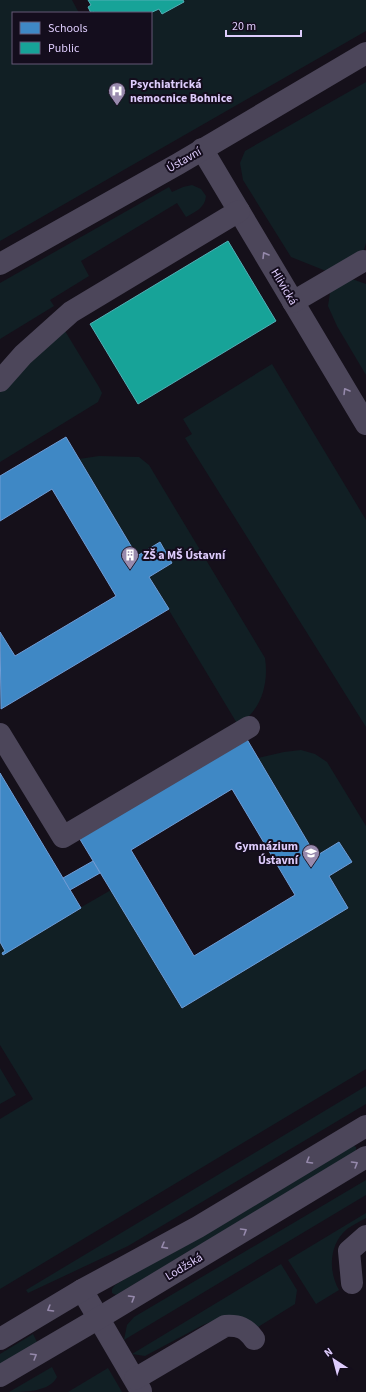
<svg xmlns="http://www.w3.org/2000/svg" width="366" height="1392" font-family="'Source Sans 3',sans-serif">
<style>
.green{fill:#111f24}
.schools{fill:#3f88c5;stroke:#6f9cd6;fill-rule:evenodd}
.public{fill:#17a398;stroke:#53afb6}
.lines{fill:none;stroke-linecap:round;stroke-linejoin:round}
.minor{stroke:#4c465a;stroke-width:22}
.oneway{stroke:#9589ab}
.labels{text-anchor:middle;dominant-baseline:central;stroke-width:4;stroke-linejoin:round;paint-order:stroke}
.poi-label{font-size:12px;font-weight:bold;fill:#deccfc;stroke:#140d1d;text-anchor:start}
.street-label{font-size:12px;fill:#deccfc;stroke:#140d1d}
</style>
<rect width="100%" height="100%" fill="#15101a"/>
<g class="green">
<polygon points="0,0 72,0 79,13 13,13 13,63 151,63 150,13 159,9 162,14 184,3 183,0 366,0 366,31 0,241"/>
<polygon points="366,82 366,243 363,253 326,271 291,257 243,180 240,163 245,151"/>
<path d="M192,185L201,189L206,196C205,208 195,212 186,217L177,203L81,261L89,276L50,300L54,306L0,339V283L169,187L172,192L183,187Z"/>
<polygon points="349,278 366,284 366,375 337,326 328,306 330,293"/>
<polygon points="65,331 99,387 102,393 98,402 0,462 0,391"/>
<polygon points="272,364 366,520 366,727 185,438 192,434 183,419"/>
<path d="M99,456L139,457L149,465L265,658C269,684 261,711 238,725L149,577L172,563L160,542L137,556L79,459Z"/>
<polygon points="301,750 315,754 327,762 366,826 366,1069 0,1289 0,1119 33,1099 0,1045 0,942 5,951 111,890 182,1008 348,908 329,876 352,862 339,842 316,856 258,758 284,752"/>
<polygon points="0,1068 16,1095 0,1104"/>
<polygon points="366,1086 366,1104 128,1246 28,1293 26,1290"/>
<polygon points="350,1144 356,1147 356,1152 116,1295 112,1293 112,1289 115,1285"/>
<polygon points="366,1180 366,1195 124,1340 127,1325 134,1317"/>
<path d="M366,1213V1218C360,1221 353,1225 347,1229C329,1244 328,1271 339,1290L316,1304L288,1260Z"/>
<polygon points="281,1264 297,1290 295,1304 253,1330 223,1317 203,1325 145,1356 132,1354"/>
<polygon points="33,1334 38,1344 0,1367 0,1354"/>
<path d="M52,1367L57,1377C49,1392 25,1392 9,1392Z"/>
<polygon points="108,1368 122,1392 68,1392"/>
</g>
<g class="schools">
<polygon points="66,437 137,556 160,542 172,563 149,577 169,609 1,709 0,632 15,656 116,596 52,489 0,521 0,476"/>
<path d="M245,736L316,856L339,842L352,862L329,876L348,908L182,1008L78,836ZM232,789L295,895L194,956L131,850Z"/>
<polygon points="0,773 81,908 3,955 2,953 5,951 0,942"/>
<polygon points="93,861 100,873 70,890 63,878"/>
</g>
<g class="public">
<polygon points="88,0 183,0 184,2 162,14 159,9 150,13 94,13 94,12 91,13 88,7 91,5"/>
<polygon points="228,241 276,321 138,404 90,324"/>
</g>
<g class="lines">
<g class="minor">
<polyline points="202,149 366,424"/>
<polyline points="0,264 178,164 366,53"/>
<polyline points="293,302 363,261"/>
<polyline points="0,381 23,355 71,312 239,211"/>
<polyline points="0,734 63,837 249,727"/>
<polyline points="352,1283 349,1251 366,1236"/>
<polyline points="82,1290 141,1391"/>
<polyline points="0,1339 82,1290 198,1227 366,1126"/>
<polyline points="0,1376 99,1318 366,1157"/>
<path d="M135,1379L225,1326C239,1325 246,1328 254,1339"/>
</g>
</g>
<defs><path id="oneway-chevron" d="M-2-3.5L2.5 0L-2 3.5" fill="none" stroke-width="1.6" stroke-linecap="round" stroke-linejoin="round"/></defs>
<g class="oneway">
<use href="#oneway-chevron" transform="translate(265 255) rotate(-121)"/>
<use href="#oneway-chevron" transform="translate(346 391) rotate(-121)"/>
<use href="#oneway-chevron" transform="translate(309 1161) rotate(149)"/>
<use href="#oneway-chevron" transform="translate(355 1164) rotate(-31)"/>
<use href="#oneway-chevron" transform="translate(244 1231) rotate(-31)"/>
<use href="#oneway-chevron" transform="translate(164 1246) rotate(151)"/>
<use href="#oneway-chevron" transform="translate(132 1298) rotate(-31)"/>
<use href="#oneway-chevron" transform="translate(50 1309) rotate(149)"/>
<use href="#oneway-chevron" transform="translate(34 1356) rotate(-31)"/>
</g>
<defs>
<g id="hospital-pin" transform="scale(0.9)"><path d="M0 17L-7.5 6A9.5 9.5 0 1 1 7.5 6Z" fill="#988aad" stroke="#140d1d"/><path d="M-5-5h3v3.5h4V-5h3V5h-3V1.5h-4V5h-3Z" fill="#fff"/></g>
<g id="building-pin" transform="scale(0.9)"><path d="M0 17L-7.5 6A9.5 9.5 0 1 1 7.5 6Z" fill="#988aad" stroke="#140d1d"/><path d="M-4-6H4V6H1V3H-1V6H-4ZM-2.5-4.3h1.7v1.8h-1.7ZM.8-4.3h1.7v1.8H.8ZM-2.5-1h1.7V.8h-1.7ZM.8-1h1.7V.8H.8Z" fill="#fff"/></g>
<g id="school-pin" transform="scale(0.9)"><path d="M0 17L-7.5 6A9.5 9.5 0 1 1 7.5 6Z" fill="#988aad" stroke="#140d1d"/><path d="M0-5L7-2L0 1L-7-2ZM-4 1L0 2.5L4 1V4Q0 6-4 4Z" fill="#fff"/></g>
</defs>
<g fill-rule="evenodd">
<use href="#hospital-pin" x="117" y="91"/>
<use href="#building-pin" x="130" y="555"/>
<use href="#school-pin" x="311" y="853"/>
</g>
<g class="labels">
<g class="poi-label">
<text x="130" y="84">Psychiatrická<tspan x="130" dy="14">nemocnice Bohnice</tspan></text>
<text x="143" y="555">ZŠ a MŠ Ústavní</text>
<text x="298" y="846" text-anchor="end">Gymnázium<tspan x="298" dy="14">Ústavní</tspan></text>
</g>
<g class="street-label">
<text transform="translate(184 160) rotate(-30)">Ústavní</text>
<text transform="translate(284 287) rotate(59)">Hlivická</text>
<text transform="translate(184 1267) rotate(-31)">Lodžská</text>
</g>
</g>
<rect x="12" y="12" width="140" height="52" fill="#140d1d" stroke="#655976"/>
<rect x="20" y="22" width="20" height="12" fill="#3f88c5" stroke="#655976"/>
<text x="48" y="32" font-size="12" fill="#deccfc">Schools</text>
<rect x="20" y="42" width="20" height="12" fill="#17a398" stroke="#655976"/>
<text x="48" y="52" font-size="12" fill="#deccfc">Public</text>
<g transform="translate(334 1360) rotate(324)" stroke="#140d1d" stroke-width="3" paint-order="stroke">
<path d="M0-3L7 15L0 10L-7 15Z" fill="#deccfc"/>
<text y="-6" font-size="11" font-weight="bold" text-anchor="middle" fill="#deccfc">N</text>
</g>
<path d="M226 30v6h75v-6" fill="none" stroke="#deccfc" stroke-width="2"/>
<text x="232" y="30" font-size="12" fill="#deccfc" stroke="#140d1d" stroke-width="3" paint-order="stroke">20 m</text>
</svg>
